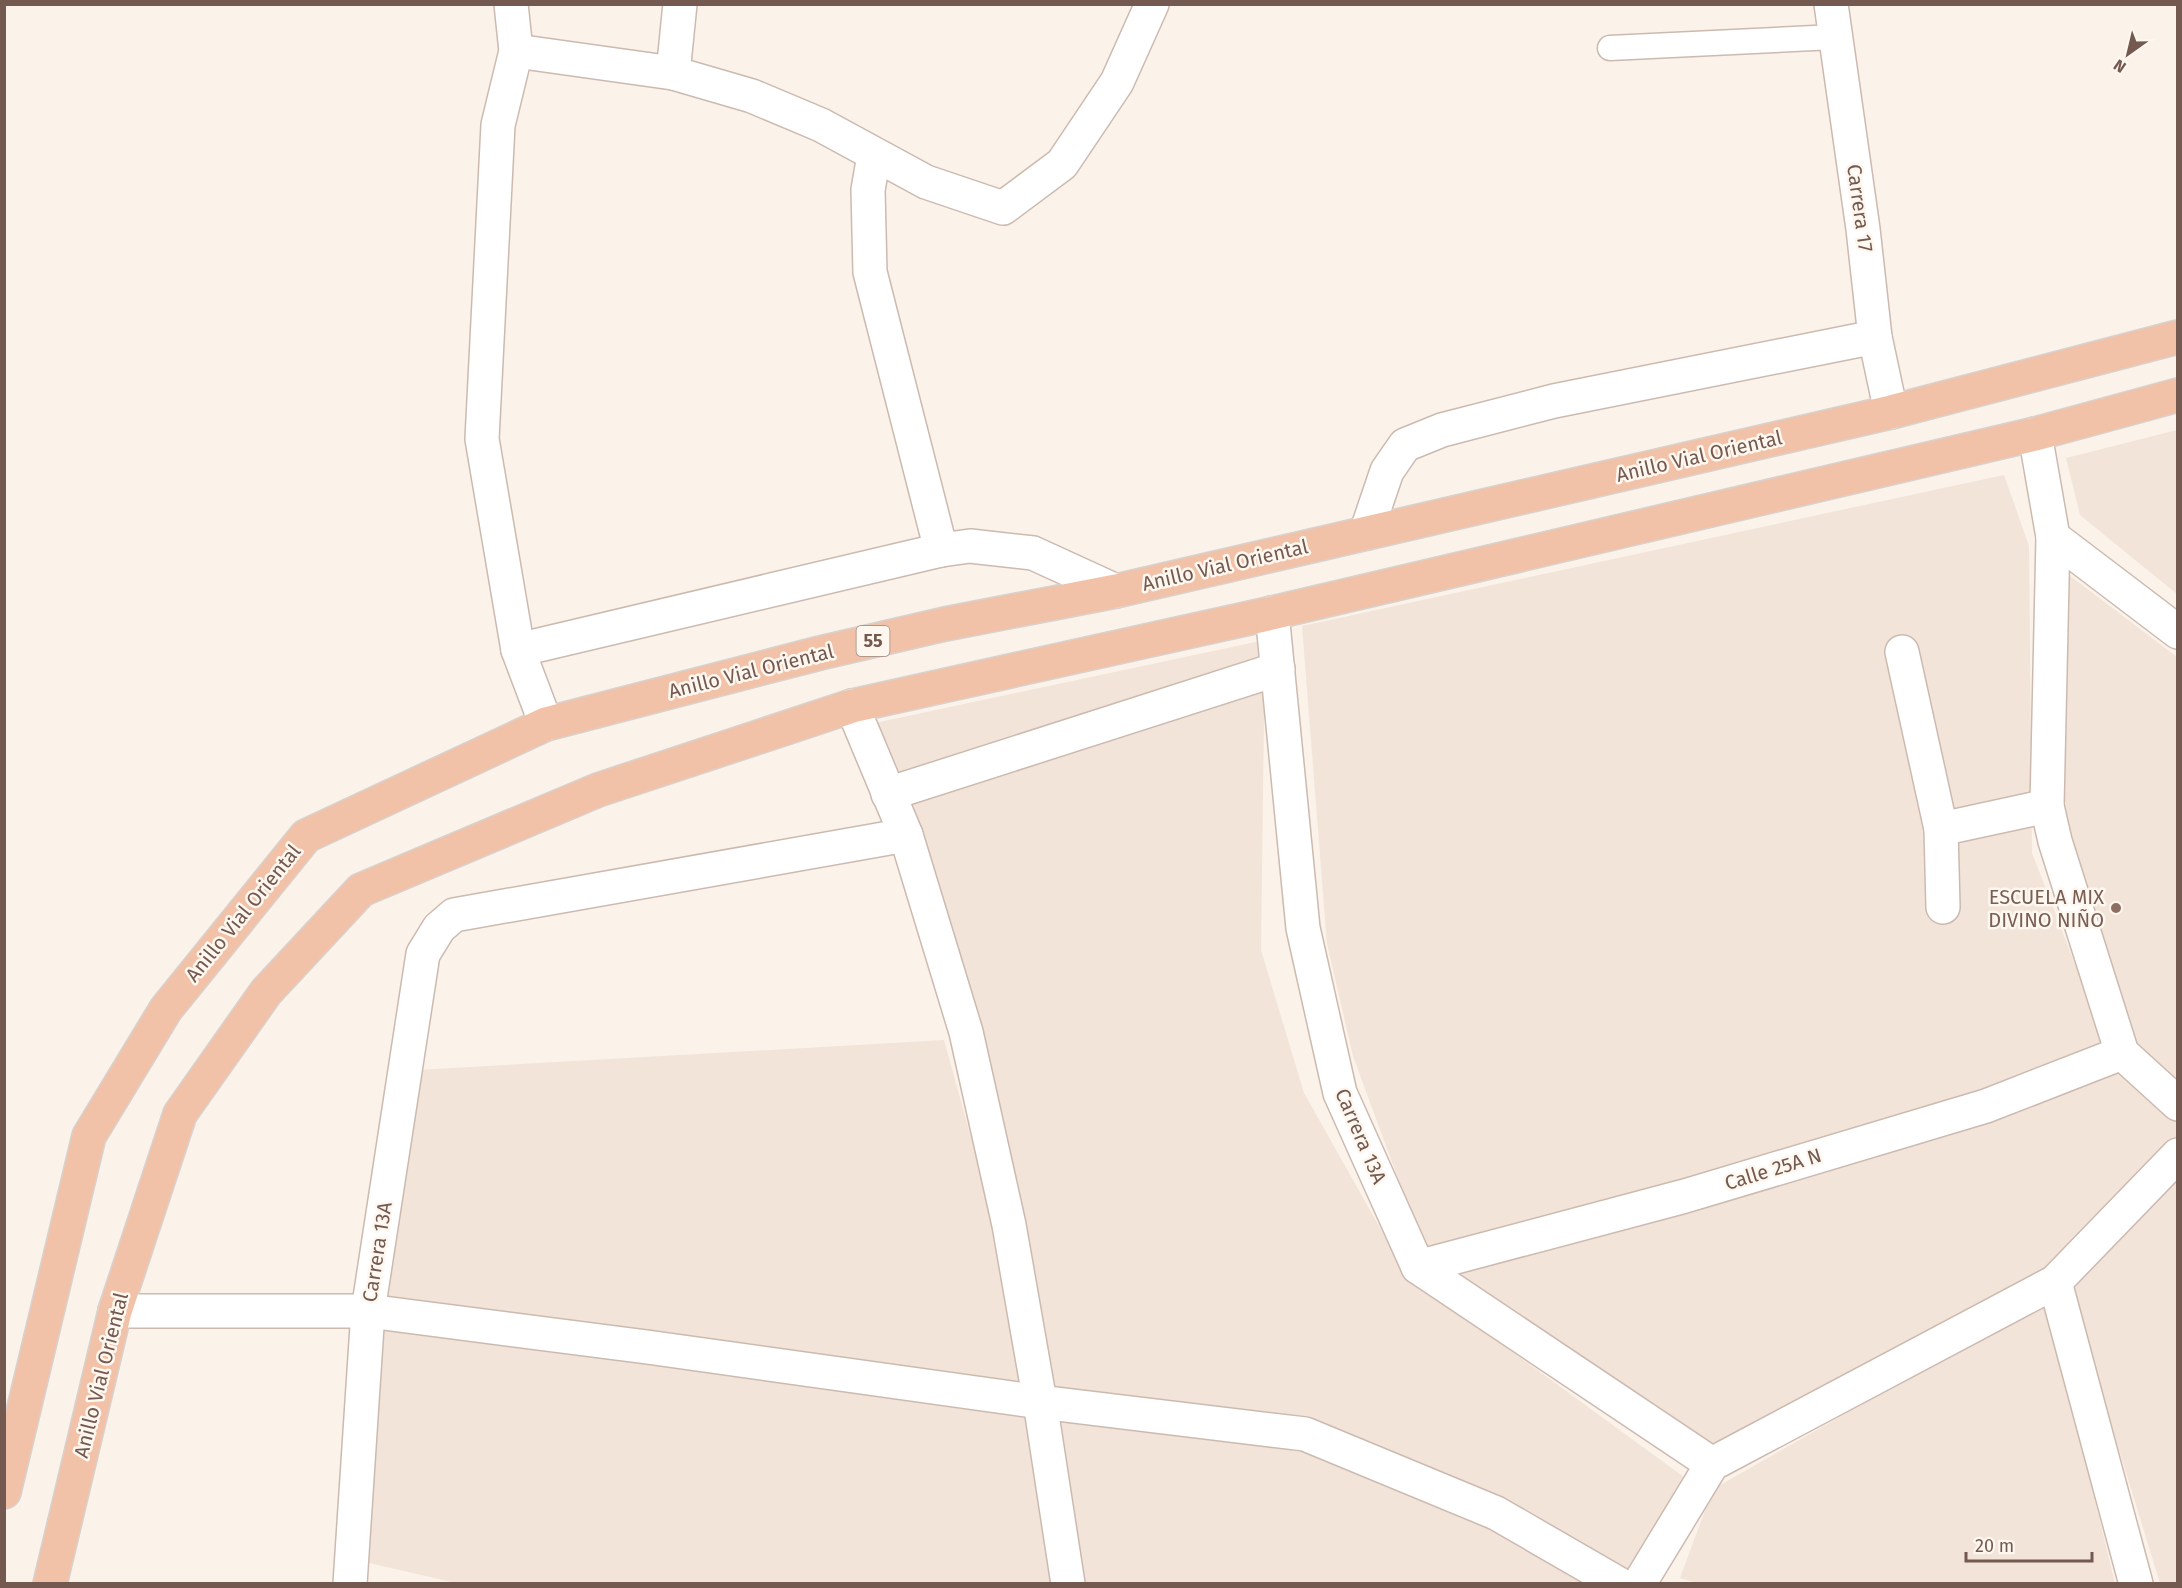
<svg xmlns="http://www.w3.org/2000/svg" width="2182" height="1588" font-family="'Fira Sans',sans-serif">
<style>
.residential{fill:#f2e4d8}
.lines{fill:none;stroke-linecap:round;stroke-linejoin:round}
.service-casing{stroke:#ccbab0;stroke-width:27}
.minor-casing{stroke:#ccbab0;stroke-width:36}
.trunk-casing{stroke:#d8d1ce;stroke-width:36}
.service{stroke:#fff;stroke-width:24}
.minor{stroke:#fff;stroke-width:33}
.trunk{stroke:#f1c2a7;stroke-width:33}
.education-dot{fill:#8d6e63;stroke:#fef7ef;stroke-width:2}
.labels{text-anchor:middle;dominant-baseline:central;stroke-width:5;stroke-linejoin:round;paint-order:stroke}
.shield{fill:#fef7ef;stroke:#9d887f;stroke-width:1.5}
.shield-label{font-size:18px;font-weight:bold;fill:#73594f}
.street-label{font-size:20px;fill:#73594f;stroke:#fef7ef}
.education-label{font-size:20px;fill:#785e54;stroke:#fef7ef;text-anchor:end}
</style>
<rect width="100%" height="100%" fill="#fbf2e9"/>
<g class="residential">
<polygon points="2177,430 2178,430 2177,594 2080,515 2066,458"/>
<polygon points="2004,475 2029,546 2032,853 2107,1047 1972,1097 1425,1252 1353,1056 1327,944 1302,626"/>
<polygon points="2053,563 2177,657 2177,1087 2133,1045 2058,837"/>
<polygon points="1265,640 1261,950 1304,1093 1406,1274 1688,1480 1630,1574 1310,1423 1053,1390 875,723"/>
<polygon points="944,1040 998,1235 1025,1389 380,1296 418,1070"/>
<polygon points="2119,1069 2177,1122 2177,1140 2046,1273 1713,1449 1448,1270"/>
<polygon points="2177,1173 2177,1583 2160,1583 2068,1284"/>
<polygon points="2046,1300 2115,1583 1701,1584 1680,1578 1713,1489"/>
<polygon points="372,1324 1027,1414 1056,1583 460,1584 365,1562"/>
<polygon points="1052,1414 1306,1447 1486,1522 1593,1583 1080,1583"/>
</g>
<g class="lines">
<g class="service-casing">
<polyline id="service" points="1610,48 1835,37"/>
</g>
<g class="minor-casing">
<g id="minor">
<polyline points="511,4 516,51 498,125 482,439 518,650 546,724"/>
<polyline points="1831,4 1863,229 1875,337 1891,412"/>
<polyline points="516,51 673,73 752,96 821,125 926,182 1003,208 1062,164 1117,82 1152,4"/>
<polyline points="673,73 680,4"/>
<polyline points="874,155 868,190 870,272 941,550"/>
<polyline points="2035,434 2053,537 2178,632"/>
<polyline points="1366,533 1387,471 1405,445 1442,430 1554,401 1875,337"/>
<polyline points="2053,537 2047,806 2055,841 2122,1053 2178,1104"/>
<polyline points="1272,613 1303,928 1340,1093 1418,1267 1712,1464"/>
<polyline points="518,650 941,550 970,546 1033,553 1116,591"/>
<polyline points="1902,652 1941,829 1943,907"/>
<polyline points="852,706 906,835 966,1032 1009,1225 1040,1402 1068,1584"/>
<polyline points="888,794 1278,669"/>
<polyline points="1941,829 2047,806"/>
<polyline points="1418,1267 1685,1196 1986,1106 2122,1053"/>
<polyline points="2055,1282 2136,1584"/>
<polyline points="115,1311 368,1311 647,1347 1040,1402 1305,1434 1496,1513 1619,1584"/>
<polyline points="350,1584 368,1311 423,954 439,928 454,915 906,835"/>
<polyline points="1639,1584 1712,1464 2055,1282 2178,1155"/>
</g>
</g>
<g class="trunk-casing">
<g id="trunk">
<polyline points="4,1492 89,1136 166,1009 306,836 546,724 820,653 945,624 1116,591 1891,412 2178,337"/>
<polyline points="50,1584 115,1311 180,1114 266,992 361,890 598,790 852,706 1272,613 2035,434 2178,395"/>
</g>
</g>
<use href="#service" class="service"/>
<use href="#minor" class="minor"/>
<use href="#trunk" class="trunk"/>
</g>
<circle class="education-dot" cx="2116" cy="908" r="6"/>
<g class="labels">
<rect class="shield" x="856.5" y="626" width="33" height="30" rx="4.5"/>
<g class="shield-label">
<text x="873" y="641">55</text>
</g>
<g class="street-label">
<text transform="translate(1860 208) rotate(82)">Carrera 17</text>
<text transform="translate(1699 456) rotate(-13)">Anillo Vial Oriental</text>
<text transform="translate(1225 565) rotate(-13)">Anillo Vial Oriental</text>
<text transform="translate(751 671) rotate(-14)">Anillo Vial Oriental</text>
<text transform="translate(243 913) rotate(-51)">Anillo Vial Oriental</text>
<text transform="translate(1361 1136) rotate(67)">Carrera 13A</text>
<text transform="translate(1773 1169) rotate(-17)">Calle 25A N</text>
<text transform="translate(377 1252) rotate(-81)">Carrera 13A</text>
<text transform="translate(101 1375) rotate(-76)">Anillo Vial Oriental</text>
</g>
<g class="education-label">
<text x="2104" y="897">ESCUELA MIX<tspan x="2104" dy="23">DIVINO NIÑO</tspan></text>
</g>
</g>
<rect width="2182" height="1588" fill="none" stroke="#73594f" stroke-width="12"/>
<g transform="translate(2128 54) rotate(214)" stroke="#fef7ef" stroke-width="4.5" paint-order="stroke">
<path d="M0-4.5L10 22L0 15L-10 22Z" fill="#73594f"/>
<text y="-9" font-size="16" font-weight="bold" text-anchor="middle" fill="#73594f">N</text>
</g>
<path d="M1966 1552v9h126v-9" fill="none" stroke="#73594f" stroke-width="3"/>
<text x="1975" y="1552" font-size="18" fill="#73594f" stroke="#fef7ef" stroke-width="4.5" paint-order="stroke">20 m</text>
</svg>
